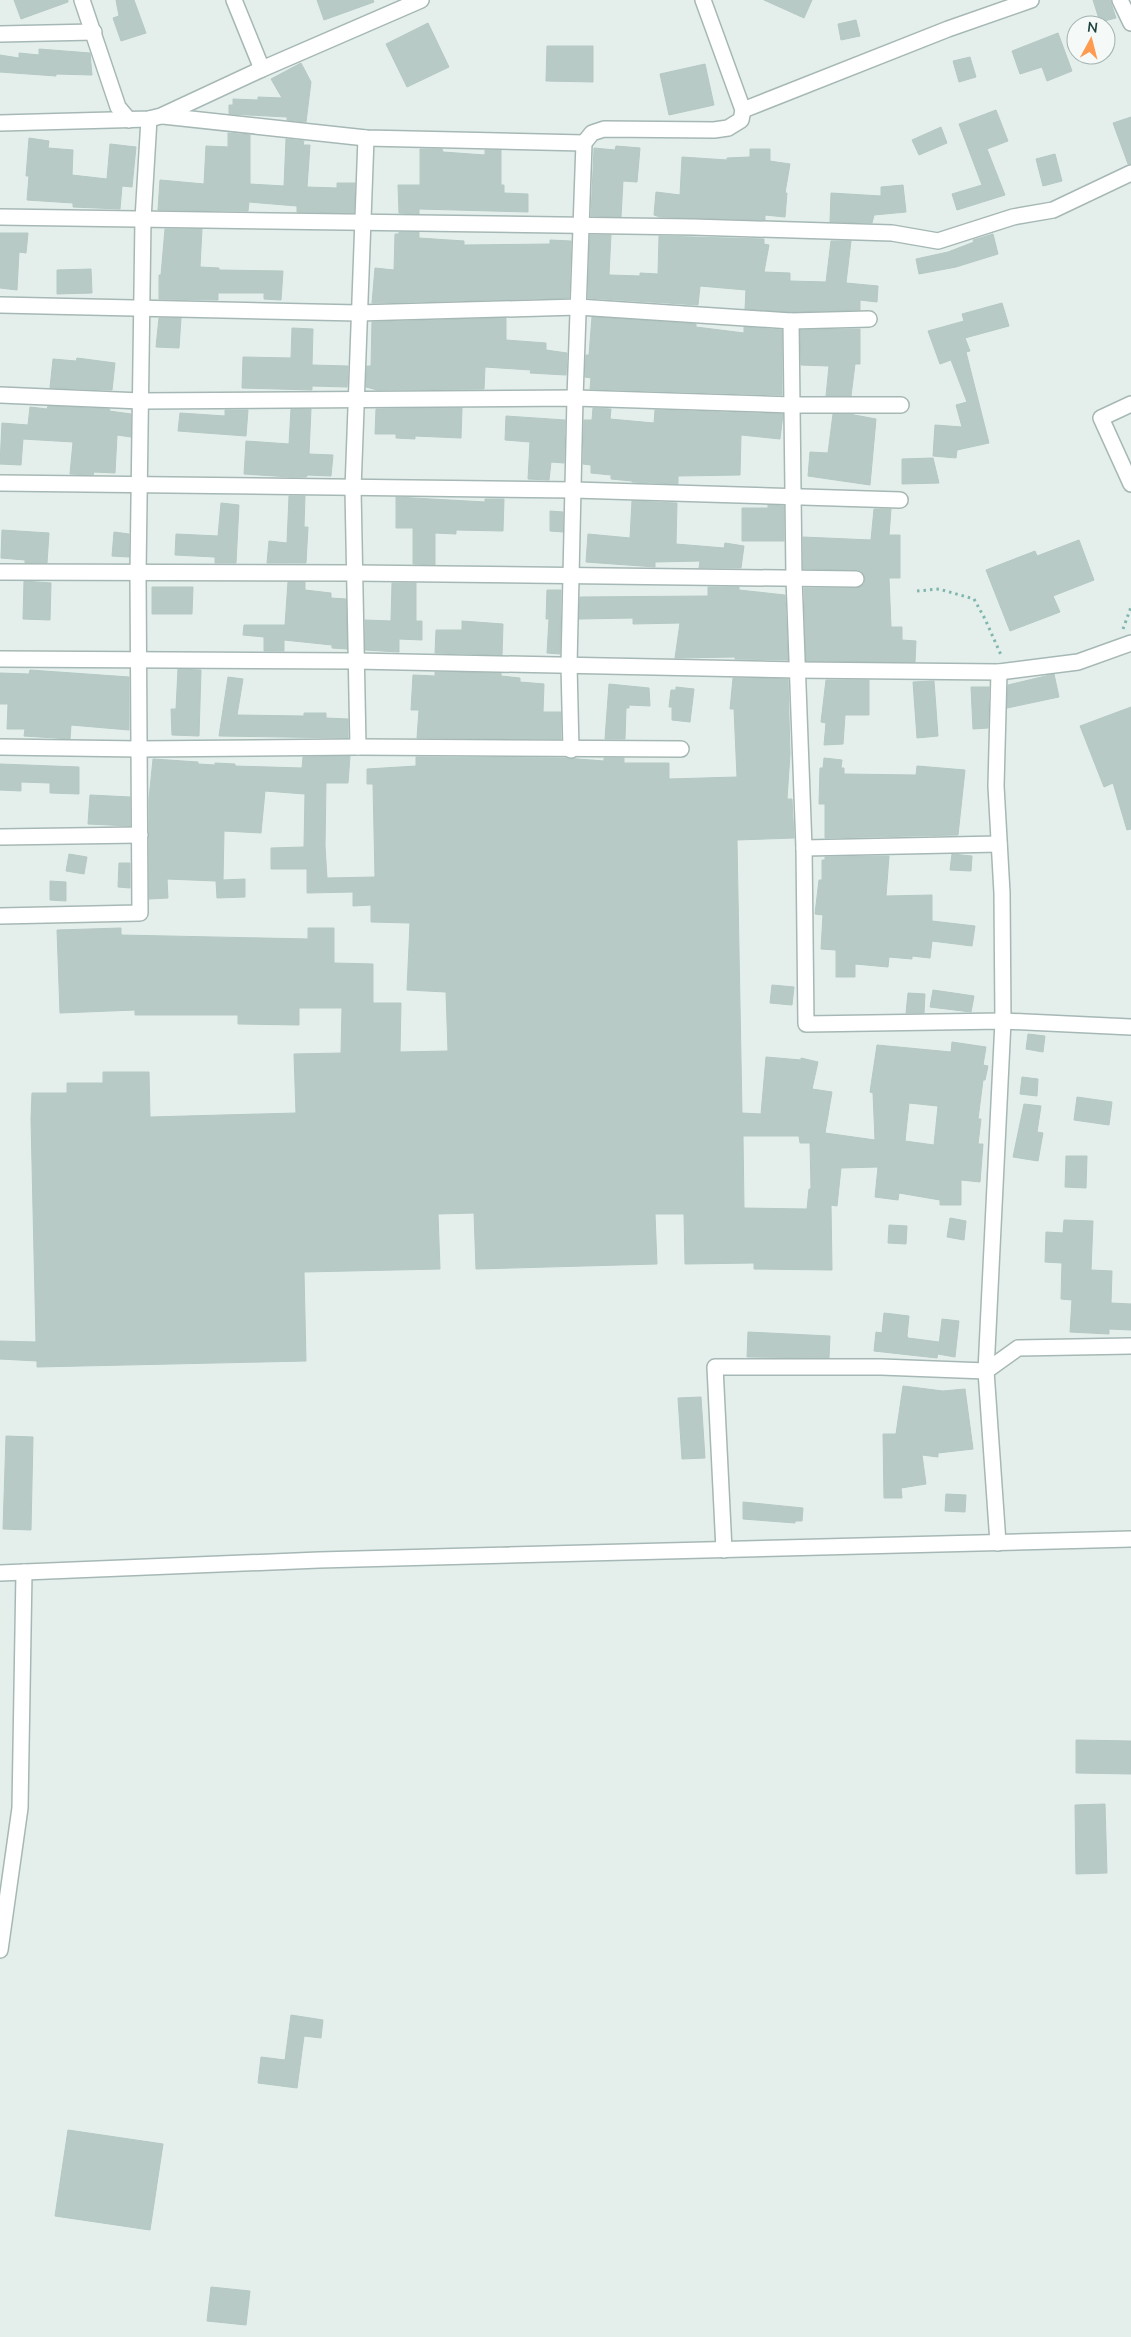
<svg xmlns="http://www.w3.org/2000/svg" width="1131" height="2337" font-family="Mulish,sans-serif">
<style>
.building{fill:#b8cac5;stroke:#b5c9c4;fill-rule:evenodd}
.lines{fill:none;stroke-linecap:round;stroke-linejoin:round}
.minor-casing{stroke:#a6b8b5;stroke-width:18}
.path{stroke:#81b6ae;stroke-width:3;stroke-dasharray:2.5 4;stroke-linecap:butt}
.minor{stroke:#fff;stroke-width:15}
</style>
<rect width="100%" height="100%" fill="#e4efec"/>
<g class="building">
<polygon points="14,0 68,0 68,2 21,19"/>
<polygon points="116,0 134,0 146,33 121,41 113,18 119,16"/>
<polygon points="317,0 373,0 374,2 324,20"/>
<polygon points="764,0 812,0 804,18"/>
<polygon points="1093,0 1110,0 1116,18 1100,22"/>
<polygon points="856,20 860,36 841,40 838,24"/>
<polygon points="428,23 449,67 407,87 386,44"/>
<polygon points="1058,33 1072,71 1047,81 1042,67 1020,74 1012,51"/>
<polygon points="547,46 593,46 593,82 546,81"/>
<polygon points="39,49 90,53 92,75 56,74 56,76 0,72 0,55 19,58 19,53 39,55"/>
<polygon points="970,57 976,77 959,82 953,61"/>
<polygon points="301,63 311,82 306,122 287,120 287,117 229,114 229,105 233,105 233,99 258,100 258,97 282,98 271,79"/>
<polygon points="705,64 714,105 669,115 660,74"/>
<polygon points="996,110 1008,141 987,149 1005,195 957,210 952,194 982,185 959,124"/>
<polygon points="1131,117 1131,164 1128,164 1113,123"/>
<polygon points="941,127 947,143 919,155 912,140"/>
<polygon points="228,133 250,135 250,184 284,186 286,139 304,141 303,145 310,145 307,187 337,188 337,183 355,183 354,213 297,212 297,206 249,202 248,211 158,210 160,180 204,184 206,146 228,147"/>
<polygon points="29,138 49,141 48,148 73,150 72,175 107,179 110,144 136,147 132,187 122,186 120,209 73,207 73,203 27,200 29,176 26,176"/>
<polygon points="616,146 640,148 637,182 623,181 621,217 591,216 594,148 615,150"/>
<polygon points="420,149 442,149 443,152 485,155 485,150 501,150 501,185 504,185 504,193 528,194 528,212 419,209 419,214 399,213 398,185 420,185"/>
<polygon points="750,149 770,149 770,161 790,164 785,193 787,193 785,217 765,215 765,220 660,217 654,215 656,192 680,195 682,157 727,160 727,158 750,157"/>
<polygon points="1055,154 1062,181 1043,186 1036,159"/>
<polygon points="903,185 906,212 874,215 872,223 830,222 831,193 881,196 881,187"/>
<polygon points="165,229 202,229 200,267 219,268 219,270 283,271 281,300 264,299 264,293 218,293 218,300 159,299 159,275 161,275"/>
<polygon points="399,232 419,232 419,238 464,241 464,245 550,244 550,240 571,241 569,298 372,303 375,268 394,270 395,234 399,234"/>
<polygon points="0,233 28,233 26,253 19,252 17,290 0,288"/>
<polygon points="993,234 998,254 956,267 919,274 916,259 948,252 974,242 973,240"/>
<polygon points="590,235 611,235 609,275 640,276 640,273 658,274 659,236 764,239 764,244 769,245 764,272 790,273 790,281 826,282 831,241 851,241 846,283 878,286 877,302 860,300 860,310 791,312 745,309 746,290 700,286 698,305 588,298"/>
<polygon points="91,269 92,293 57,294 57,270"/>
<polygon points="1002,303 1009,326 965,338 970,351 966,352 989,443 957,450 956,458 933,456 935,425 962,427 956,405 967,402 951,360 940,364 928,331 964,321 962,314"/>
<polygon points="592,317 696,324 696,327 744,333 744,327 782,330 782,395 590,389 591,378 585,377 586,355 589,355"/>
<polygon points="159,318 181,318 179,348 156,347"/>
<polygon points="506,318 506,340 546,343 546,350 567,353 566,375 530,373 531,370 485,367 484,389 377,390 366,387 367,366 371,366 372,322"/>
<polygon points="292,328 313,329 312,365 348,366 347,387 312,386 312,390 242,388 243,357 291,358"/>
<polygon points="860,329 860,364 855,364 851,396 826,396 829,366 801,365 800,330"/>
<polygon points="77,358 115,363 112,390 50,388 53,359 76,361"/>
<polygon points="48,406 110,409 109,411 131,414 131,437 117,435 115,473 94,472 93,475 70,474 73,442 23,439 21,465 0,464 2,423 28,425 30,407 47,409"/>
<polygon points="462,408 461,438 415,436 415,439 396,438 396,434 375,434 376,409"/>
<polygon points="593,408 611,409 610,419 654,423 655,410 783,414 780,439 741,435 740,475 678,476 678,484 632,482 632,481 611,479 611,475 591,473 591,465 583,464 584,420 592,420"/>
<polygon points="291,409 311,409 309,454 333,455 331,476 308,475 306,477 290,477 244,474 246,441 289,444"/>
<polygon points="225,410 248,410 246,436 178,431 180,413 225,416"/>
<polygon points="833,414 849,414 876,419 870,485 808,476 810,452 828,453"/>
<polygon points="506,416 565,420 564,463 551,462 549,480 528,479 530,442 505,440"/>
<polygon points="933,458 939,483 902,484 902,459"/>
<polygon points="289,496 305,496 304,527 308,527 306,563 267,563 269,541 287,543"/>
<polygon points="396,497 485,502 485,499 504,499 503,531 456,530 456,534 435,533 435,565 413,564 413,528 396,528"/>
<polygon points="632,501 677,503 676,544 724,548 725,543 744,546 741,568 699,568 700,561 655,562 655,567 586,562 588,534 630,538"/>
<polygon points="221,503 239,505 236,563 215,563 215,557 175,555 176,534 218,536"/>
<polygon points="768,505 784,506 784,541 742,541 742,508 768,508"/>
<polygon points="874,509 891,509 889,535 900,535 900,578 889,578 891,627 902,627 902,640 916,641 915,662 806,661 804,588 856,588 864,584 865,579 861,571 857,570 803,569 803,537 871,540"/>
<polygon points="550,511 563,512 563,532 550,531"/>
<polygon points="2,530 49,533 47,563 25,563 25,560 1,558"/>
<polygon points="114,532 129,534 129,557 112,556"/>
<polygon points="1079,540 1094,580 1053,596 1060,612 1010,631 986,570 1035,551 1037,556"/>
<polygon points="24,581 51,583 50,620 23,619"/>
<polygon points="288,582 305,582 305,590 331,593 331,598 346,599 347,649 332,648 332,645 284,640 284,651 264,651 264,637 243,635 244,625 285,625"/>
<polygon points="392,583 416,583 416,621 422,621 422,640 399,639 399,652 365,650 365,620 391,621"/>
<polygon points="152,587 193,587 192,614 152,614"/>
<polygon points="708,587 739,587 739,590 785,595 788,660 735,659 735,657 675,658 680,623 633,624 633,618 579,619 580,597 708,596"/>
<polygon points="547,590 561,590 560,654 547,653 549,619 546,619"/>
<polygon points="462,621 503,624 502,655 435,653 436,630 462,630"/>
<polygon points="178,669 201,670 199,736 172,735 171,709 176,709"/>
<polygon points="30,670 129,677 129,730 71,725 70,739 24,736 25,729 7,729 8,704 0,704 0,673 29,674"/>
<polygon points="435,672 501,673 501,676 520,678 520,682 544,684 543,712 561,712 561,739 417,738 419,710 411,710 413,675 435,676"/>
<polygon points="1054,674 1059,697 1007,708 1008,685"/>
<polygon points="228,677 243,679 237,715 304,716 304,713 326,713 326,718 348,719 348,738 219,736"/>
<path d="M733,678L788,679L790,754L787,799H792L794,838L737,840L742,1113L761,1114L766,1057L801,1060V1058L818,1062L812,1089L832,1092L825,1133L875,1140L873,1093L870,1092L877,1045L951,1052L952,1042L986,1047L983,1065L988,1066L985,1080H983L978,1119H981L978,1144H983L980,1182L961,1180V1205H940V1200L899,1193L898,1200L875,1197L878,1167L841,1168L837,1206L831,1205L832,1270L754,1269V1263L685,1264L684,1214H655L657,1264L476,1269L474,1213L438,1214L440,1269L304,1272L306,1361L37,1367V1361L0,1359V1341L36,1342L31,1119L32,1093H67V1083H103V1072H149L150,1117L296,1113L294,1054L341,1053L342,1008H299V1025L238,1024V1015H135V1010L60,1013L57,930L121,928V935L308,939V928H334V963L373,964V1003H401L400,1052L448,1051L446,992L407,990L410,923L371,922V905L353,906V892L307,893V869H271V848L304,847L305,794L265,791L261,833L224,831L223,880L245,879V897L217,898L216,881L167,879L168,898L149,899V799L153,759L198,762V764L215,765V763L235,764V766L302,768L303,757L350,756L348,783H326L325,846L327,878L375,877L373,784H367V769L416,766V757L565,758L604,761V758H624V763H669V779L737,777L734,709H730ZM909,1103L938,1106L934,1145L905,1141ZM743,1136H799L800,1143H810L811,1189H809L807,1209L744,1208Z"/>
<polygon points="826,680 869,680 869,715 845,715 843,744 824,745 826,723 821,722"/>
<polygon points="934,681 938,736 917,738 913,682"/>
<polygon points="609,684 649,688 650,706 629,705 629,708 626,708 625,739 605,739"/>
<polygon points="676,687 694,689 690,722 672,720 672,707 669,707 671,690 676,690"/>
<polygon points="971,687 989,687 988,728 973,729"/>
<polygon points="1131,707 1131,829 1127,830 1113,783 1104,787 1080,726"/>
<polygon points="824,758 842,760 841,768 844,768 844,774 916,775 917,766 965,770 958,835 825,838 825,804 819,804 820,768 823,768"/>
<polygon points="0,764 79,767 79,794 50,793 50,783 21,782 21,791 0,790"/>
<polygon points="90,795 130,797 130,826 88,824"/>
<polygon points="69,854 87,857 84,874 66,871"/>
<polygon points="952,854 972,856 971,871 950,870"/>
<polygon points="889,856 886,896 932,895 932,921 975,926 972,946 932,941 930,958 912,956 912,959 889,957 888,967 855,964 855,977 836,977 836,950 821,949 823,915 815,914 819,880 822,880 822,860 825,860 825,857"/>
<polygon points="119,863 130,863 130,888 118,887"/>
<polygon points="50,881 66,882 66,901 50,900"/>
<polygon points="772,985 794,987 792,1005 770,1003"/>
<polygon points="933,990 974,996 971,1012 930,1007"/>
<polygon points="908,993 925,994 924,1013 906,1013"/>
<polygon points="1028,1034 1045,1036 1043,1052 1026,1049"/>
<polygon points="1022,1077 1038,1079 1037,1096 1020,1094"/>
<polygon points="1077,1097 1112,1102 1109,1125 1074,1120"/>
<polygon points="1024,1104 1041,1106 1037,1132 1043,1133 1038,1161 1013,1157"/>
<polygon points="1066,1156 1087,1156 1086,1188 1065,1187"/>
<polygon points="950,1218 966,1221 964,1240 947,1237"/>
<polygon points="1064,1220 1093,1221 1091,1270 1112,1271 1111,1303 1131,1304 1131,1330 1109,1329 1109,1334 1070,1332 1072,1300 1061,1299 1062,1263 1045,1262 1046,1232 1063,1233"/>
<polygon points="889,1225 907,1226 906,1244 888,1243"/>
<polygon points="884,1313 909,1316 907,1336 908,1338 939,1342 937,1358 874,1351 876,1332 882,1333"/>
<polygon points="942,1319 959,1321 955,1357 938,1354"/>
<polygon points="748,1332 830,1336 829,1358 747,1357"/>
<polygon points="903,1386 943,1391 965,1389 973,1449 938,1453 938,1457 922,1455 926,1484 901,1488 902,1498 884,1498 883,1434 896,1434"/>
<polygon points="701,1397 705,1458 682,1459 678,1398"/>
<polygon points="6,1436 33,1437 31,1530 3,1529"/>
<polygon points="946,1494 966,1495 965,1512 945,1511"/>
<polygon points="743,1502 803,1508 802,1521 795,1521 795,1523 743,1519"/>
<polygon points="1076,1740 1131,1741 1131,1774 1076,1773"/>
<polygon points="1105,1804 1107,1873 1076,1874 1075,1805"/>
<polygon points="291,2015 323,2020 321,2038 304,2036 297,2088 258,2083 261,2057 285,2060"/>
<polygon points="68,2130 163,2144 150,2230 55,2216"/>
<polygon points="211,2287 250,2291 246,2325 207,2321"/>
</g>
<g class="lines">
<g class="minor-casing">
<g id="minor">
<polyline points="82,0 118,107 129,120"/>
<polyline points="234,0 262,69"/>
<polyline points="1120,0 1131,23"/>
<polyline points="0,34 94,32"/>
<polyline points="743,110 948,29 1031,0"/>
<polyline points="163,116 366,138 584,143"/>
<polyline points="0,123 149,119 161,116 262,69 421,0"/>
<polyline points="0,217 693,227 892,233 938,241 1013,217 1053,210 1131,173"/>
<polyline points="0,305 358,313 578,307 791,321 869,319"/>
<polyline points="791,321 794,578 804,848 806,1024 1003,1021 1131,1027"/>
<polyline points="0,395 141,401 575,398 792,405 901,405"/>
<polyline points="1131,404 1101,418 1131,484"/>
<polyline points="0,483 574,490 900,500"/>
<polyline points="0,572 355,573 856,579"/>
<polyline points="0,659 356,661 797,670 999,672 1078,662 1131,643"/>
<polyline points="0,747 139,749 358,747 681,749"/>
<polyline points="358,747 353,489 366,138"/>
<polyline points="571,750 569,665 575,398 584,143 592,133 604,129 714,130 728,128 741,120 743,110 703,0"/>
<polyline points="0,837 140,835"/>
<polyline points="804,848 999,844"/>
<polyline points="0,916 140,913 138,573 143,219 149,119"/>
<polyline points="998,1543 986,1371 1003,1021 1002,893 996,786 999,672"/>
<polyline points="724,1550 715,1367 881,1367 986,1371 1018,1348 1131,1346"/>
<polyline points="0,1573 319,1560 1131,1539"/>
<polyline points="0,1950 20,1808 24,1572"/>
</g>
</g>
<g class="path">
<polyline points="917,591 939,589 974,599 985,619 1001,655"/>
<polyline points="1123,629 1131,607"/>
</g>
<use href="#minor" class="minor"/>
</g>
<g transform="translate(1091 40) rotate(7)"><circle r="24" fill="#f5faf9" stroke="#a0b1af"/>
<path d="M0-4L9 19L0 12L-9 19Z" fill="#ff9a51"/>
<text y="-8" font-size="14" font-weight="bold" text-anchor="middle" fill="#21433f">N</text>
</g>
</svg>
